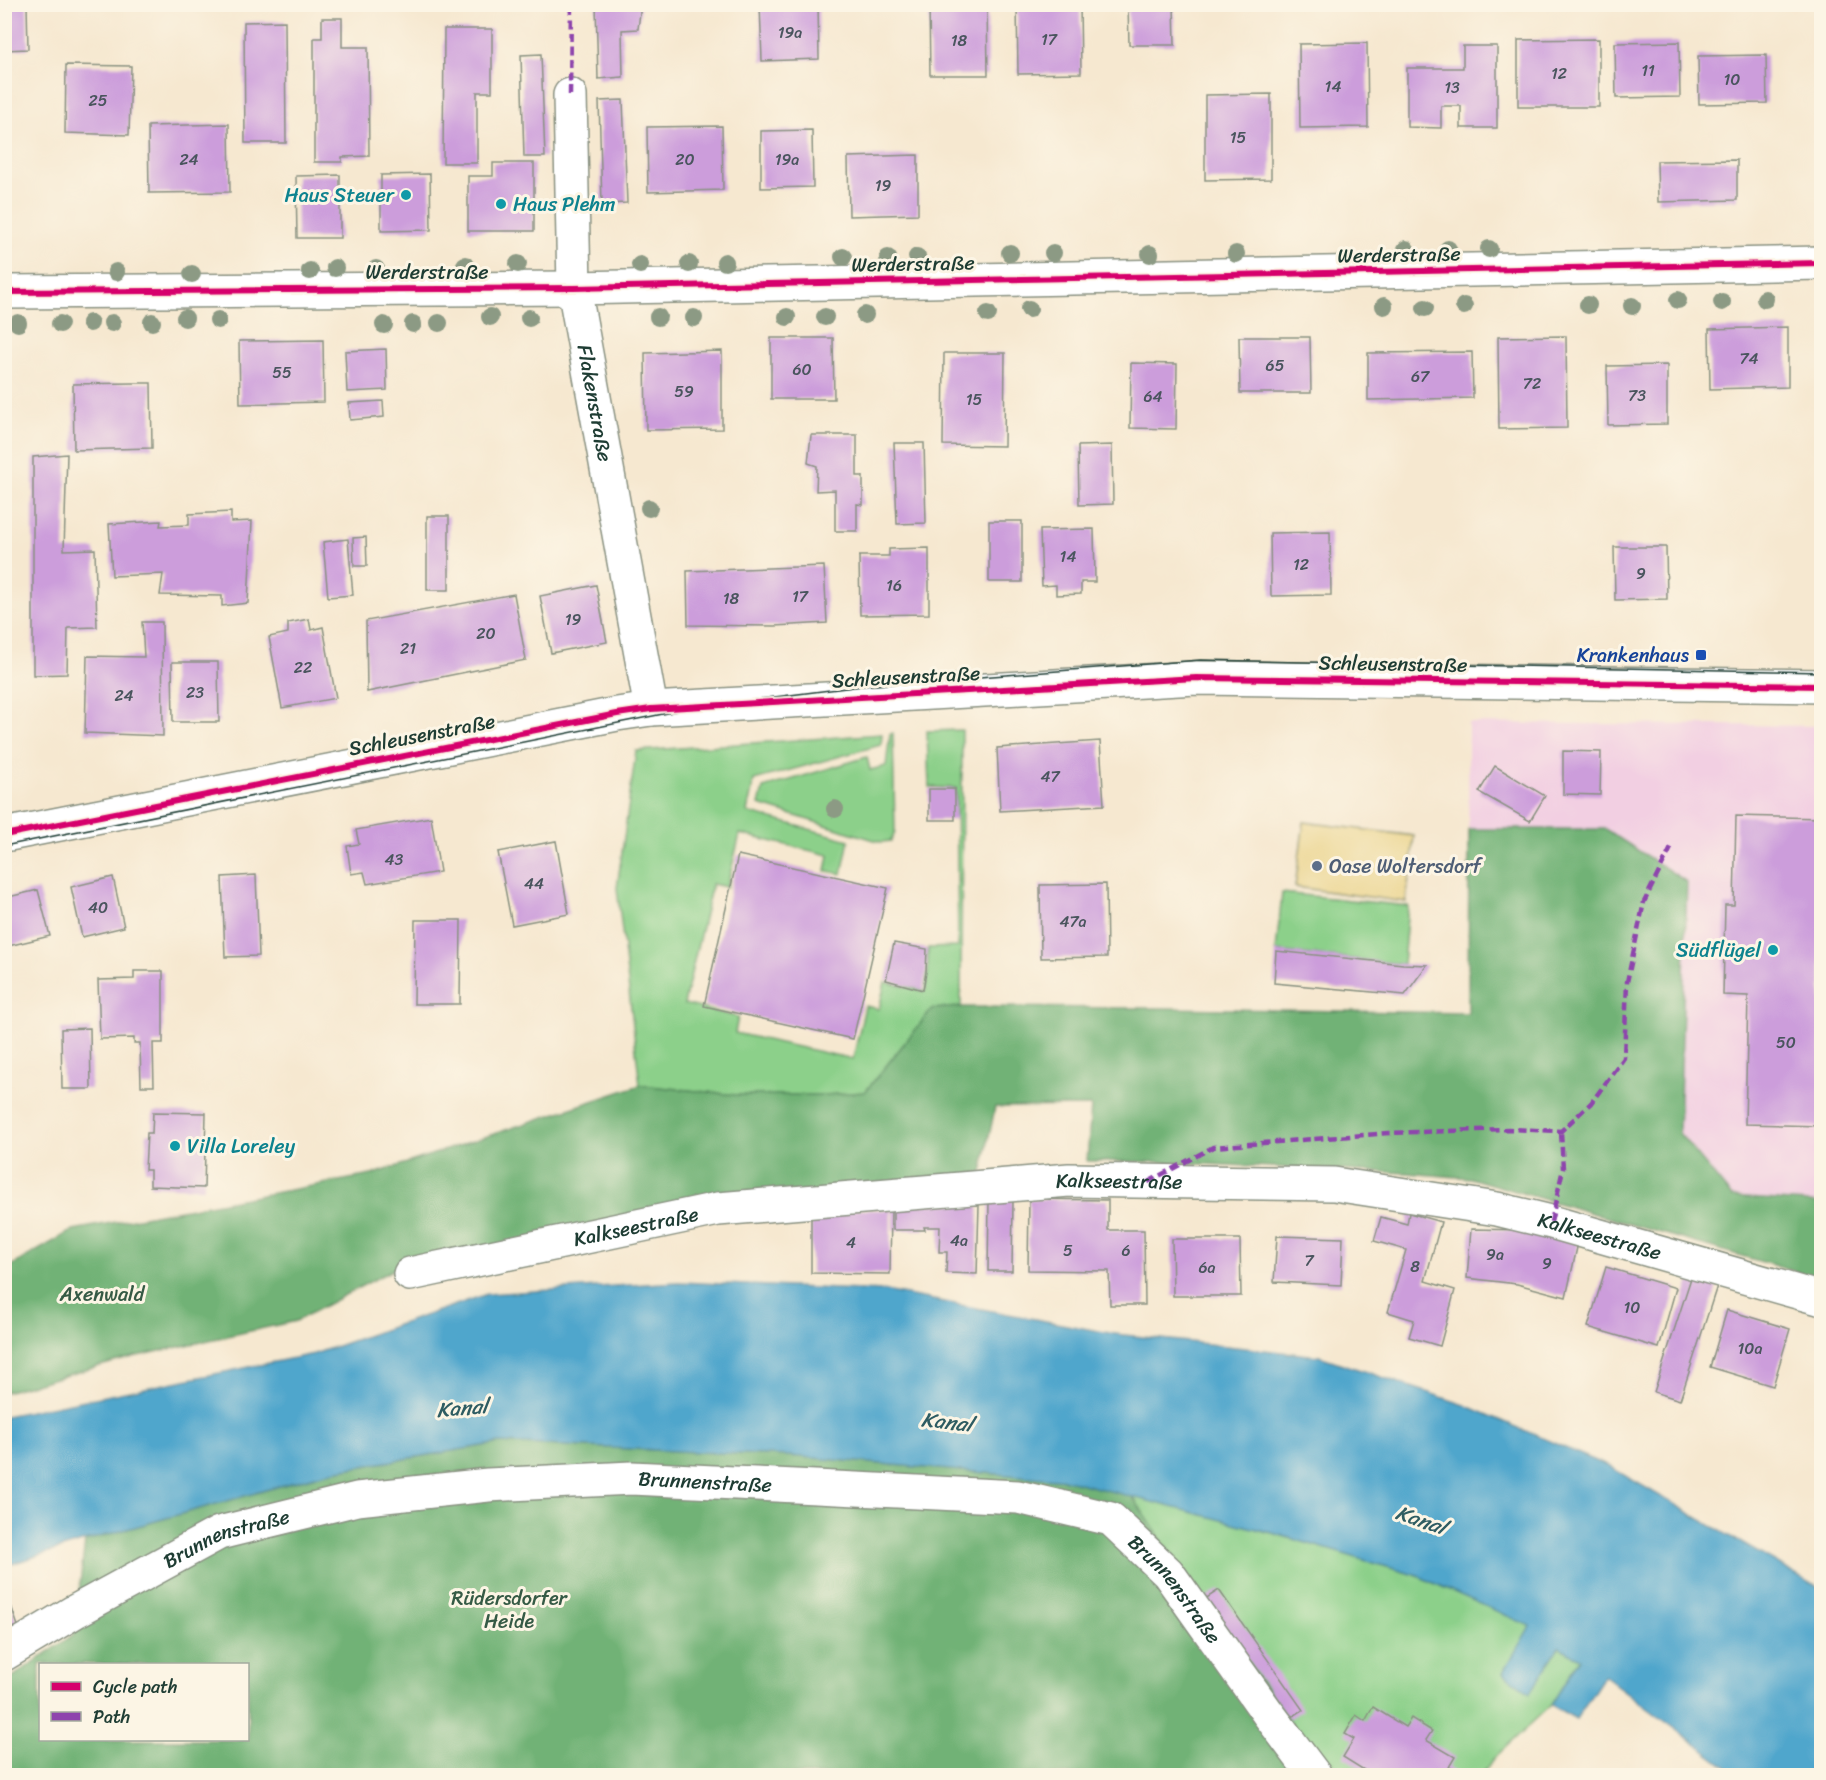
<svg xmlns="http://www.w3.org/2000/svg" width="1826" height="1780" font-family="Sriracha,sans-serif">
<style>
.built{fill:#f2cfe2}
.green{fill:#8cd08a;stroke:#56865f;stroke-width:1.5}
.forest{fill:#71b276;stroke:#487855;stroke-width:1.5;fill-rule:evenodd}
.sand{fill:#eeda9e;stroke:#868c69;stroke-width:1.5}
.water{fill:#50a6cc;stroke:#387280;stroke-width:1.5}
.building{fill:#cc9ddb}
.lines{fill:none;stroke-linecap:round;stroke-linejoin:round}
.minor-casing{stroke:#8a9282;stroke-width:36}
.minor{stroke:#fff;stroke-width:33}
.tram{stroke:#1f3d34;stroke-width:1.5}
.quiet{stroke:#8e44ad;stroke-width:4.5;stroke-dasharray:9 4.5;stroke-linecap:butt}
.cycleway-casing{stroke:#fcf5e5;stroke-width:10}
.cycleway{stroke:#d6006c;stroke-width:6}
.tree{fill:#8c9a84}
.culture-dot{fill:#0f9aa8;stroke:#fcf5e5;stroke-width:2}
.transit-dot{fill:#1a4fb4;stroke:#fcf5e5;stroke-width:2}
.service-dot{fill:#5c6f8a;stroke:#fcf5e5;stroke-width:2}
.labels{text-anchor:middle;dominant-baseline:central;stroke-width:6;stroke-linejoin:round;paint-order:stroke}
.number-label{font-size:16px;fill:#4a555e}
.culture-label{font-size:20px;fill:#0d838f;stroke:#fcf5e5;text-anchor:end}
.street-label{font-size:20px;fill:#1f3d34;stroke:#fcf5e5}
.transit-label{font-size:20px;fill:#164399;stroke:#fcf5e5;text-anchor:end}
.service-label{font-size:20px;fill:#4e5e75;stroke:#fcf5e5;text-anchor:start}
.park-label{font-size:20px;fill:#355a45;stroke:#fcf5e5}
.water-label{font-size:21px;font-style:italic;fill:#2e5c62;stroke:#fcf5e5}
</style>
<rect width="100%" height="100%" fill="#fcf5e5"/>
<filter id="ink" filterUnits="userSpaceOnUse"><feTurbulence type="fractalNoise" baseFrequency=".0167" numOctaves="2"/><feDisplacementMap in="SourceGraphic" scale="12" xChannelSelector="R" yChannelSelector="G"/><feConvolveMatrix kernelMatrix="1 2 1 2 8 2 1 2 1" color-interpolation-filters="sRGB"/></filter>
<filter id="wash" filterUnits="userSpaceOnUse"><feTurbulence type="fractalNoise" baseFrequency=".008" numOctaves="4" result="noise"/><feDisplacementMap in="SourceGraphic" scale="24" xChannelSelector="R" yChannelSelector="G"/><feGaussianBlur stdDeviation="1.35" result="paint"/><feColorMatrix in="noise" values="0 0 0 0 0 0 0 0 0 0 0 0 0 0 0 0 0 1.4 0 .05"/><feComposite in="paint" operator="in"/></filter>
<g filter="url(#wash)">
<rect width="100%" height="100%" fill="#f6e8d0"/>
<polygon class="built" points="1468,723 1821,726 1821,1279 1470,1178"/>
<g class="green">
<polygon points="962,730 961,1007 932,1009 865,1092 825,1095 736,1095 640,1085 617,888 636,751 882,734 881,745 754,780 747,812 849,840 842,874 826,871 829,855 740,834 727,887 712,884 684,1004 738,1017 735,1033 853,1059 865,1006 879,1009 885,982 925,991 928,972 928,948 958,947 956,788 929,787 927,731"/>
<polygon points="893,733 895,831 891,841 881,842 759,805 763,788 867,757 870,770 886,766 890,734"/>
<polygon points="1282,893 1408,906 1403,964 1276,951"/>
<polygon points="1132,1496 1276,1534 1418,1576 1531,1626 1503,1673 1530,1692 1559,1647 1580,1658 1551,1705 1492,1760 1482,1775 1327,1775 1178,1565"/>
</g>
<g class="forest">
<polygon points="1469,829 1605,829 1687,882 1679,1133 1732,1197 1822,1203 1821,1279 1470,1178 1406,1173 1158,1162 1087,1161 1091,1106 995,1107 982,1172 409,1261 296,1321 133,1357 5,1392 4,1270 73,1230 371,1175 640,1085 736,1095 825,1095 865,1092 932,1009 961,1007 1166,1008 1468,1013"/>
<path d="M500,1443L789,1456L1067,1480L1132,1496L1178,1565L1327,1775H5L4,1683L74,1634L85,1541L333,1471ZM40,1664H248V1740H40Z"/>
</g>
<polygon class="sand" points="1304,822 1414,836 1406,902 1295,887"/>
<polygon class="water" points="678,1282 885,1291 1115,1334 1319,1356 1465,1405 1610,1467 1821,1589 1821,1775 1738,1775 1604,1676 1576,1719 1551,1705 1580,1658 1559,1647 1530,1693 1503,1673 1530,1626 1418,1576 1276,1534 1067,1480 789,1456 500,1443 333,1471 85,1541 5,1566 5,1416 314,1354 487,1294"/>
<g id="blocks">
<g class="building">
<polygon points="4,4 27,4 28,49 4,50"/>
<polygon points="596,4 641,4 638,29 622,30 623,77 598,79"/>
<polygon points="760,4 818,4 819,59 762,61"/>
<polygon points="929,4 987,4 988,75 930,75"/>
<polygon points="1017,4 1080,4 1081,73 1018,74"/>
<polygon points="1128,4 1174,4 1175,45 1129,45"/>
<polygon points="322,18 342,18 342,47 368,47 369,156 342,157 342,162 314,162 314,38 322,38"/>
<polygon points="285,21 286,143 245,143 244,22"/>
<polygon points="444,29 492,29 492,92 477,92 477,163 443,163"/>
<polygon points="1599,39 1599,107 1518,107 1518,40"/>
<polygon points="1679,42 1680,97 1616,98 1615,43"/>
<polygon points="1367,43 1368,127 1300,128 1299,44"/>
<polygon points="1463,46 1497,46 1497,128 1461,128 1461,106 1441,106 1441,128 1407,127 1407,68 1463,68"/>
<polygon points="541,54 545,157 524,157 521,55"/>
<polygon points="1766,55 1767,103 1699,104 1698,56"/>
<polygon points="66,65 131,66 129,135 65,133"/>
<polygon points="1271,94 1271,179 1205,180 1205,95"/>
<polygon points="623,100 627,203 602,204 599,101"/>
<polygon points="229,124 230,192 149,193 148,126"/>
<polygon points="722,126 723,190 648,192 647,127"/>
<polygon points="812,130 813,187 761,188 761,131"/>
<polygon points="918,155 918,214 849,216 848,157"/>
<polygon points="1737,160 1737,200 1658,202 1657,161"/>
<polygon points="493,163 534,163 534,231 468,231 468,176 493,176"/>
<polygon points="430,174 431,230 381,231 381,175"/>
<polygon points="340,175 340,238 297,238 296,176"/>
<polygon points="1788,327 1788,387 1710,389 1709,329"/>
<polygon points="1566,336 1567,428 1499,429 1498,337"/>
<polygon points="1239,337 1310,337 1311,393 1240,393"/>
<polygon points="771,338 833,338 834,399 771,399"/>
<polygon points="323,340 324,402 240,404 239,341"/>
<polygon points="386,349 387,390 347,392 345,351"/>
<polygon points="722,351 722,429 646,430 645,353"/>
<polygon points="1472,352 1473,398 1368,400 1368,353"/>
<polygon points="944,353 1005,353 1004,446 943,445"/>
<polygon points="1131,363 1177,364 1176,429 1130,428"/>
<polygon points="1667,365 1667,424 1608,425 1607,366"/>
<polygon points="132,383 151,383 152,448 74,450 73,384"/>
<polygon points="383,401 384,417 350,420 349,403"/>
<polygon points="811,435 857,435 857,476 863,476 863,505 857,504 857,531 835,531 835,490 816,491 817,466 808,463"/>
<polygon points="894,443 924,443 926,523 897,524"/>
<polygon points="1112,445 1113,504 1079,505 1078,446"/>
<polygon points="67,454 64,550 95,549 97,627 68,628 67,674 33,675 33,457"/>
<polygon points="231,512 231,522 252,521 248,603 222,606 222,596 160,595 163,574 112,576 109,524 161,521 160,526 189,525 189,514"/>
<rect x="427" y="516" width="22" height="74"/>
<rect x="989" y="521" width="33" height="61"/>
<polygon points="1094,529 1095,582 1081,582 1081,594 1056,595 1056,585 1042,586 1040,530"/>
<polygon points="1330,532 1331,595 1271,596 1270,533"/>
<polygon points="366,537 367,566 354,566 353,538"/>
<polygon points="348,539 353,595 328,597 323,542"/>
<polygon points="1614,547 1666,547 1667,599 1615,600"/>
<polygon points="929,548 929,614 860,615 859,556 889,556 889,549"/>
<polygon points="824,566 827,623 775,626 688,625 687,571"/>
<polygon points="596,585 607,642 551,653 540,596"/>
<polygon points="514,594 526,660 367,692 366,621"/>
<polygon points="309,619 311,630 323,627 336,698 282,708 269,637 288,633 288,623"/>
<polygon points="142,622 162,622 163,736 85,733 87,656 144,657"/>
<polygon points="172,662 218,662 219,722 173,722"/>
<polygon points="1100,741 1104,805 1000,811 997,748"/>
<polygon points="1563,751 1601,752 1600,795 1563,794"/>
<polygon points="1495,766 1545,796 1530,821 1479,792"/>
<rect x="929" y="789" width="26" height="31"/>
<polygon points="1736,816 1821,818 1821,1126 1745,1124 1748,996 1723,995 1725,905 1734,905"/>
<polygon points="431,817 440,872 367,884 364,872 351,874 347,846 359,844 356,830"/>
<polygon points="556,841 569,914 512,925 498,852"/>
<polygon points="738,855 888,888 853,1039 704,1006"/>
<polygon points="256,875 259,956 225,957 222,877"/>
<polygon points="113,877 124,927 82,937 71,887"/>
<polygon points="1106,884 1107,957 1041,958 1040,885"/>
<polygon points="38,890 50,936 4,947 4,898"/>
<polygon points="415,920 461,920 460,1004 414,1004"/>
<polygon points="894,943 927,949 926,972 923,990 886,980"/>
<polygon points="1276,951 1403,964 1427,965 1405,995 1274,983"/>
<polygon points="134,971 163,971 163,1043 153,1043 154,1086 141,1086 140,1043 134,1043 134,1038 100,1039 98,980 134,979"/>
<polygon points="90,1028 91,1089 62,1089 61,1029"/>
<polygon points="153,1112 206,1113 204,1188 150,1186 150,1170 145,1170 147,1133 152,1133"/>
<polygon points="1029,1199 1108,1200 1108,1230 1144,1230 1145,1305 1110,1305 1109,1271 1028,1270"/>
<polygon points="989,1200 1013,1200 1012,1271 988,1271"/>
<polygon points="949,1204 979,1205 977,1274 946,1273 947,1252 939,1252 940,1227 924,1227 925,1230 893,1230 893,1205"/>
<polygon points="811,1209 891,1210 890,1274 811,1273"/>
<polygon points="1409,1213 1441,1222 1425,1281 1455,1290 1440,1346 1409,1337 1414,1320 1388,1312 1406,1250 1374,1241 1381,1217 1407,1224"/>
<polygon points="1471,1229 1524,1230 1578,1243 1566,1297 1517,1284 1467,1278"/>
<polygon points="1277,1236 1343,1238 1341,1285 1274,1282"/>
<polygon points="1172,1239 1240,1239 1241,1296 1173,1296"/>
<polygon points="1606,1267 1676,1288 1659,1348 1588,1327"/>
<polygon points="1691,1278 1717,1286 1680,1400 1654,1392"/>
<polygon points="1727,1310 1790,1329 1773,1386 1710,1367"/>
<polygon points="5,1588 18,1626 5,1631"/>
<polygon points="1219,1590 1303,1710 1289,1719 1205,1599"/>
<polygon points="1373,1707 1405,1727 1411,1718 1432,1731 1426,1740 1455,1757 1449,1767 1460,1773 1458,1776 1368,1776 1369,1773 1343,1757 1354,1739 1345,1734 1356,1715 1365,1721"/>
</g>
</g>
</g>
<g filter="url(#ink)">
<use href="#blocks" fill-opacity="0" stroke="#8a9282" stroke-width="1.5"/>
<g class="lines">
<g class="minor-casing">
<g id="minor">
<path id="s1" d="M570,95L574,288L651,709"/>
<polyline points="4,292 574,288 1822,263"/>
<polyline points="4,835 617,714 651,709 1196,678 1822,686"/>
<path id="s2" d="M410,1274L718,1209L1069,1180L1334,1184L1497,1209L1551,1222L1822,1299"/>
<path id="s3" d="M4,1654L74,1612L219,1533L357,1499L488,1485L632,1478L1018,1497L1111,1519L1168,1573L1267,1712L1315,1776"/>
</g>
</g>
<use href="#minor" class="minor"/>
<polyline class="tram" points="4,846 673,712 758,699 862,686 1200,660 1822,672"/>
<g class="quiet">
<polyline points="570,95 571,4"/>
<polyline points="1148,1182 1213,1147 1389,1133 1508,1129 1561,1131 1591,1103 1624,1058 1627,982 1644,902 1672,846"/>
<polyline points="1551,1222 1563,1169 1561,1131"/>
<polyline points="167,1776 170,1776"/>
</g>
<g class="cycleway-casing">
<g id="cycleway">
<polyline points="4,292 574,288 1822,263"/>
<polyline points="4,835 617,714 651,709 1196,678 1822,686"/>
</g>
</g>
<use href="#cycleway" class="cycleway"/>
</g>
<g class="tree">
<circle cx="1406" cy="249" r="9"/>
<circle cx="1448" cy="249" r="9"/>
<circle cx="1489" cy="249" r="9"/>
<circle cx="1010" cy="253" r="9"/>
<circle cx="1053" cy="253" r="9"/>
<circle cx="1150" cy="254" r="9"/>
<circle cx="1236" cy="254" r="9"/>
<circle cx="843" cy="257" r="9"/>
<circle cx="917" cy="257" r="9"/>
<circle cx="888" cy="258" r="9"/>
<circle cx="725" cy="262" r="9"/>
<circle cx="518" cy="264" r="9"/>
<circle cx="689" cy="264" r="9"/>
<circle cx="465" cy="265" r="9"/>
<circle cx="640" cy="265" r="9"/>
<circle cx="335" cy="268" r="9"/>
<circle cx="376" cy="269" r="9"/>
<circle cx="310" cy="271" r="9"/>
<circle cx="116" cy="272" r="9"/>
<circle cx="192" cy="274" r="9"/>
<circle cx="1765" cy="299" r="9"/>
<circle cx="1678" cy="300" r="9"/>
<circle cx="1722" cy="302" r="9"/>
<circle cx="1588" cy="305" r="9"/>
<circle cx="1384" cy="306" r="9"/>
<circle cx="1464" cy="306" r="9"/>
<circle cx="1632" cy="306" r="9"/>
<circle cx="1425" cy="308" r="9"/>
<circle cx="1029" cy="309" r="9"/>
<circle cx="988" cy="314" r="9"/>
<circle cx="865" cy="315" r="9"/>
<circle cx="490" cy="317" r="9"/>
<circle cx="658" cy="317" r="9"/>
<circle cx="787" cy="317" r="9"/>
<circle cx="825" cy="317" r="9"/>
<circle cx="185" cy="318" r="9"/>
<circle cx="529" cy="318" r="9"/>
<circle cx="694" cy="318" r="9"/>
<circle cx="218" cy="320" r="9"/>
<circle cx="152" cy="322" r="9"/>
<circle cx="18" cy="323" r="9"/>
<circle cx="90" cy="323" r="9"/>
<circle cx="112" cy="323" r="9"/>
<circle cx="439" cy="323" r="9"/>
<circle cx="60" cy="324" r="9"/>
<circle cx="413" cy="324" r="9"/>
<circle cx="384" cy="325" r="9"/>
<circle cx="649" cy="508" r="9"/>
<circle cx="835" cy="809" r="9"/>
</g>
</g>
<g class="culture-dot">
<circle cx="406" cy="195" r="6"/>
<circle cx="501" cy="204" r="6"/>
<circle cx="1773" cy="950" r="6"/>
<circle cx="175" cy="1146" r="6"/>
</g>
<rect class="transit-dot" x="1695" y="649" width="12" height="12" rx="3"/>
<circle class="service-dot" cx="1317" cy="866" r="6"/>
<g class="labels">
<g class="number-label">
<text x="790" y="32">19a</text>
<text x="1049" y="39">17</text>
<text x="959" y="40">18</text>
<text x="1648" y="70">11</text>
<text x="1559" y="73">12</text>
<text x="1732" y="79">10</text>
<text x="1333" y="86">14</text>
<text x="1452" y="87">13</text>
<text x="98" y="100">25</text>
<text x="1238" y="137">15</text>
<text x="189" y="159">24</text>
<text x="685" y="159">20</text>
<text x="787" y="159">19a</text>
<text x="883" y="185">19</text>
<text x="1749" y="358">74</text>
<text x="1275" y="365">65</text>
<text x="802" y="369">60</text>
<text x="282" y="372">55</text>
<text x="1420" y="376">67</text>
<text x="1532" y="383">72</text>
<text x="684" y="391">59</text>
<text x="1637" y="395">73</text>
<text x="1153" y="396">64</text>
<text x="974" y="399">15</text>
<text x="1068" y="556">14</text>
<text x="1301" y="564">12</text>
<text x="1641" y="573">9</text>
<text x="894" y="585">16</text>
<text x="800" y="596">17</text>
<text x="731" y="598">18</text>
<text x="573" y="619">19</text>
<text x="486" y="633">20</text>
<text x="408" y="648">21</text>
<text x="303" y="667">22</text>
<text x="195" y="692">23</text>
<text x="124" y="695">24</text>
<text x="1050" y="776">47</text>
<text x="394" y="859">43</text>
<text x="534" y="883">44</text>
<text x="98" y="907">40</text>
<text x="1073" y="921">47a</text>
<text x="1786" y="1042">50</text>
<text x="959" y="1240">4a</text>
<text x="851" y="1242">4</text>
<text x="1068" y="1250">5</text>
<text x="1126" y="1250">6</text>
<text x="1495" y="1254">9a</text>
<text x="1309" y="1260">7</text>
<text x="1547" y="1263">9</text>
<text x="1415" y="1266">8</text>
<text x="1207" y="1267">6a</text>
<text x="1632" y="1307">10</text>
<text x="1750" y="1348">10a</text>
</g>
<g class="culture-label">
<text x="394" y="195">Haus Steuer</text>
<text x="513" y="204" text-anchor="start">Haus Plehm</text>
<text x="1761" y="950">Südflügel</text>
<text x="187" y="1146" text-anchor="start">Villa Loreley</text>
</g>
<g class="street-label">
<text transform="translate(1399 255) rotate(-1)">Werderstraße</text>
<text transform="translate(913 264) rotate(-1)">Werderstraße</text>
<text x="427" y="272">Werderstraße</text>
<text stroke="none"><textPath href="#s1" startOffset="310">Flakenstraße</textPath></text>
<text transform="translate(1393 664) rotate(1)">Schleusenstraße</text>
<text transform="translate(906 677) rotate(-3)">Schleusenstraße</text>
<text transform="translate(422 735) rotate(-11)">Schleusenstraße</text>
<text stroke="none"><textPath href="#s2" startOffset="717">Kalkseestraße</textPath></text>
<text stroke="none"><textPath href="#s2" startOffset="231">Kalkseestraße</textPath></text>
<text stroke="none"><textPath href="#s2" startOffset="1203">Kalkseestraße</textPath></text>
<text stroke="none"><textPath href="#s3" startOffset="738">Brunnenstraße</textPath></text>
<text stroke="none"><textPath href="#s3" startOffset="252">Brunnenstraße</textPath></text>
<text stroke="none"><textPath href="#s3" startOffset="1242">Brunnenstraße</textPath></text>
</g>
<g class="transit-label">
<text x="1689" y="655">Krankenhaus</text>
</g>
<g class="service-label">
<text x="1329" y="866">Oase Woltersdorf</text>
</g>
<g class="park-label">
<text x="102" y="1294">Axenwald</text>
<text x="509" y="1598">Rüdersdorfer<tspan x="509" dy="23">Heide</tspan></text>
</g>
<g class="water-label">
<text transform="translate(462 1408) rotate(-5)">Kanal</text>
<text transform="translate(947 1422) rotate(6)">Kanal</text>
<text transform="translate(1421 1520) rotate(19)">Kanal</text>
</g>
</g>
<rect width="1826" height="1780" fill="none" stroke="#fcf5e5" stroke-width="24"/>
<rect x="39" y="1663" width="210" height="78" fill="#fcf5e5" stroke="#a4ab9e" stroke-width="1.5"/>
<rect x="51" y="1682" width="30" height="9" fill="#d6006c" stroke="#a4ab9e" stroke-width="1.5"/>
<text x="93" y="1693" font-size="18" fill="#1f3d34">Cycle path</text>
<rect x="51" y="1712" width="30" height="9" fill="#8e44ad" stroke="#a4ab9e" stroke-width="1.5"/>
<text x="93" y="1723" font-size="18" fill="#1f3d34">Path</text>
</svg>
